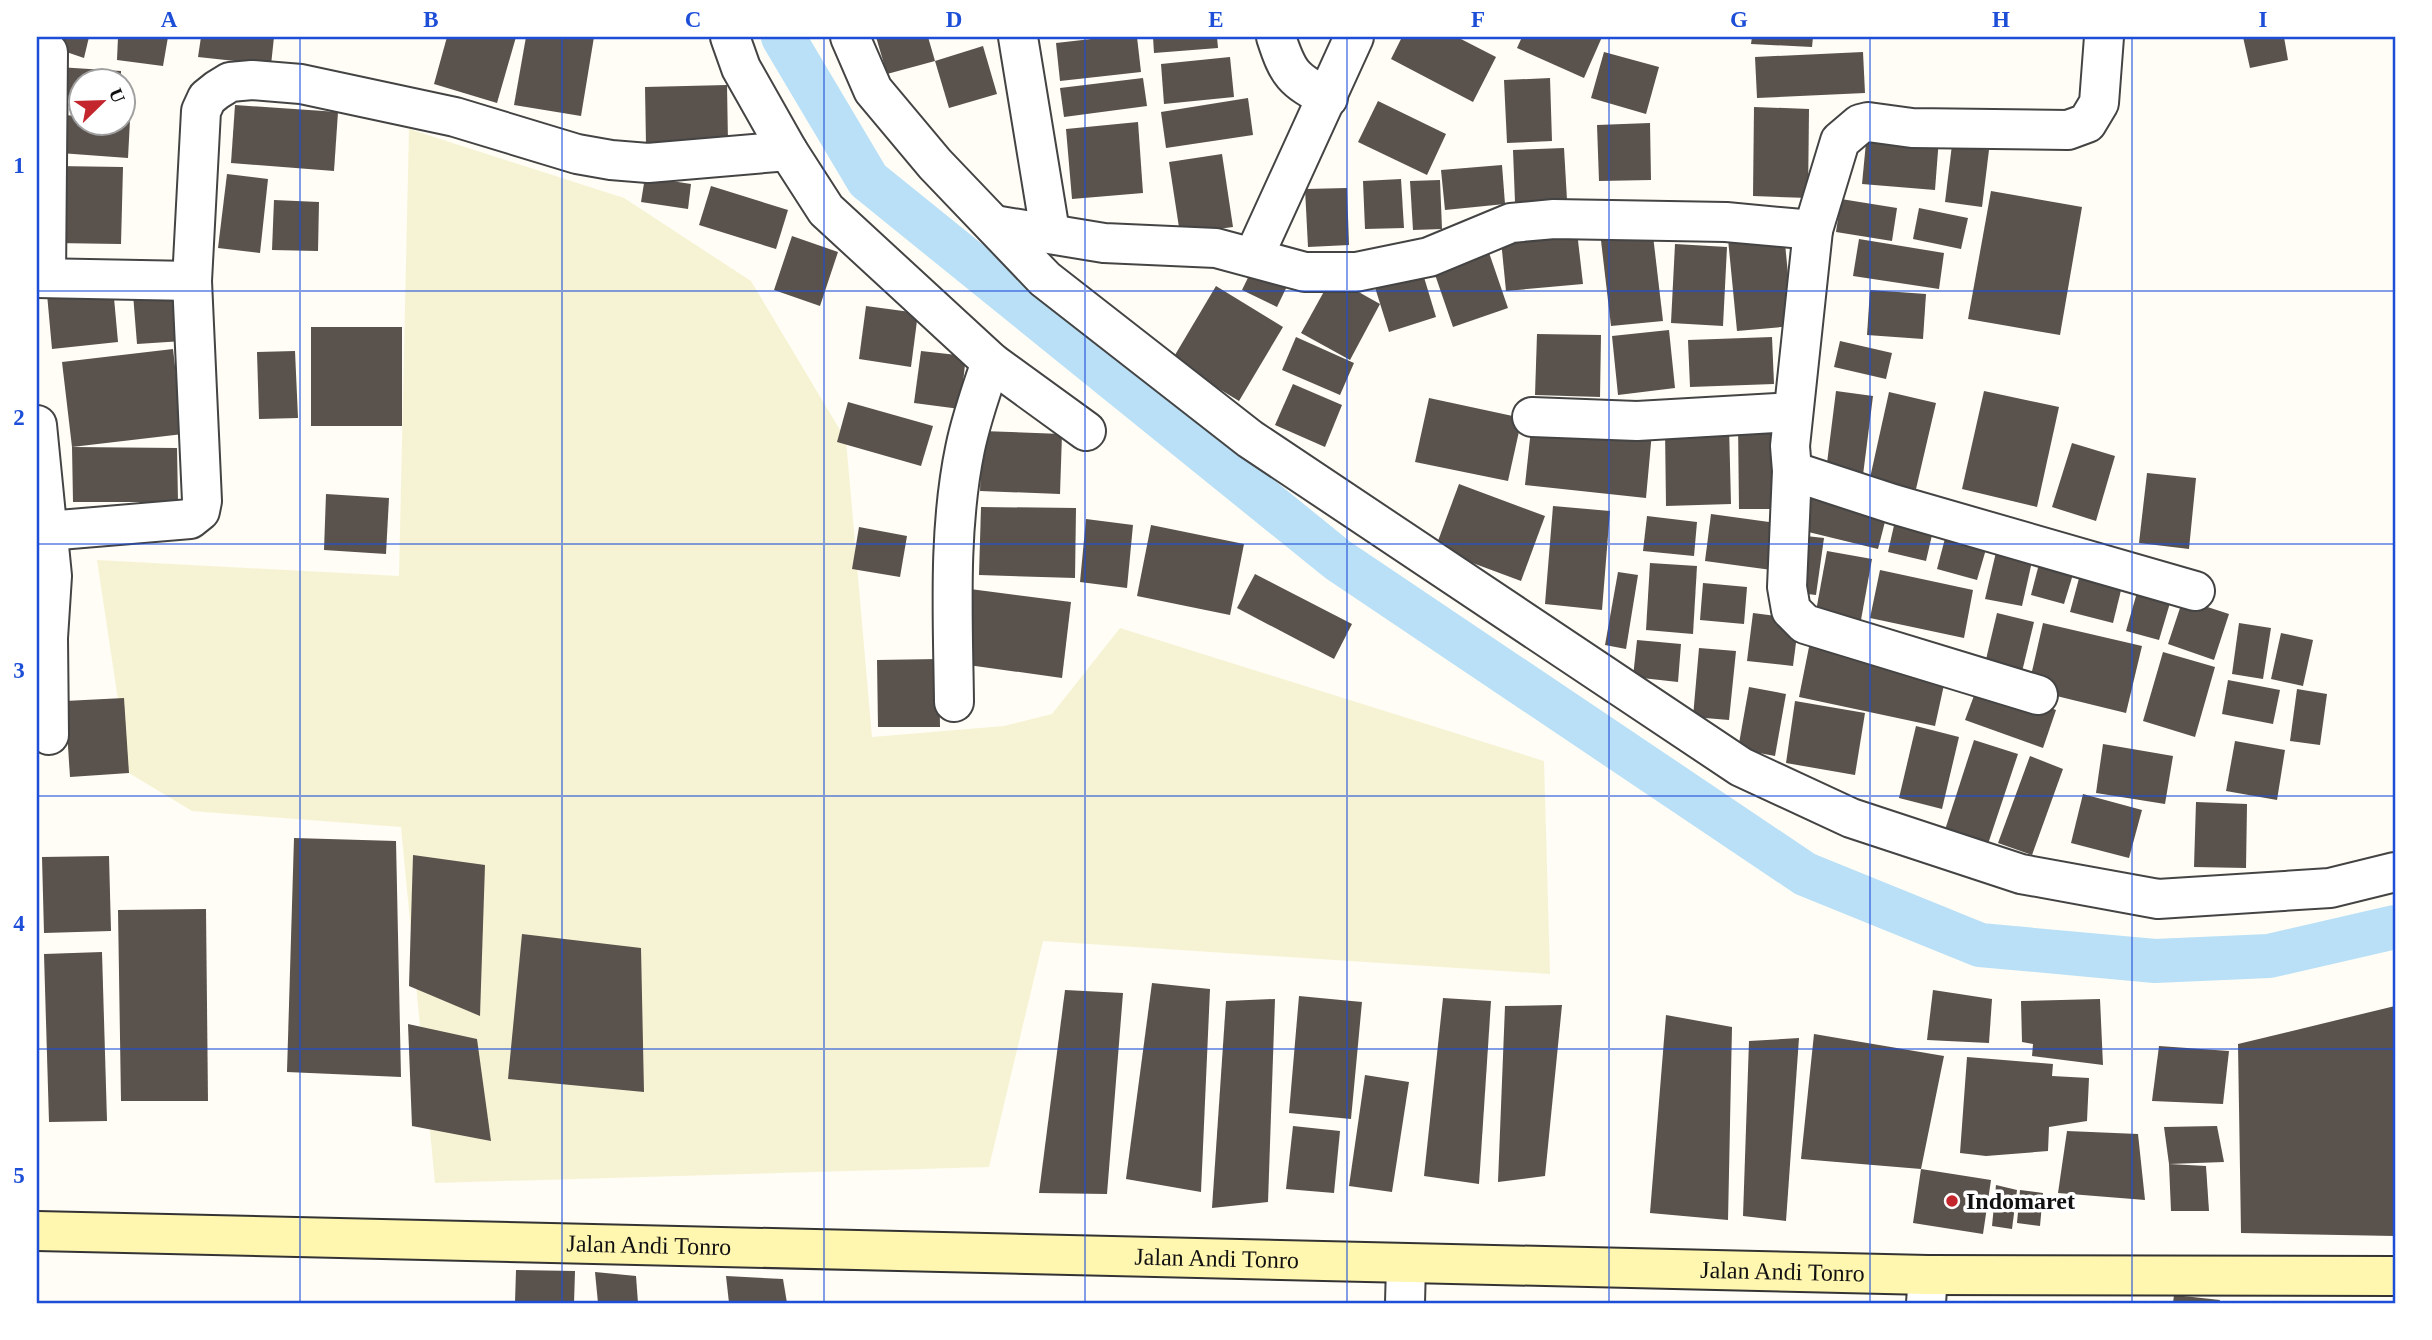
<svg xmlns="http://www.w3.org/2000/svg" width="2432" height="1340" font-family="'Times New Roman',serif">
<style>
.farmland{fill:#f6f3d4}
.lines{fill:none;stroke-linecap:round;stroke-linejoin:round}
.canal{stroke:#b9e0f7;stroke-width:44}
.building{fill:#5a524d}
.street-casing{stroke:#444;stroke-width:42}
.secondary-casing{stroke:#333;stroke-width:42}
.street{stroke:#fff;stroke-width:38}
.secondary{stroke:#fff6b0;stroke-width:38}
.grid{fill:none;stroke:#1d4ed8;stroke-width:2;stroke-opacity:0.55}
.poi-dot{fill:#c4262e;stroke:#fff;stroke-width:2.5}
.labels{text-anchor:middle;dominant-baseline:central;stroke-width:7;stroke-linejoin:round;paint-order:stroke}
.poi-label{font-size:24px;font-weight:bold;fill:#111;stroke:#fff;text-anchor:start}
.street-label{font-size:24px;fill:#111;stroke:#fff}
.neatline{fill:none;stroke:#1d4ed8;stroke-width:2.5}
.grid-label{font-size:23px;text-anchor:middle;font-weight:bold;fill:#1d4ed8}
</style>
<rect width="100%" height="100%" fill="#fffdf5"/>
<polygon class="farmland" points="409,129 624,198 751,281 846,440 872,737 1004,726 1052,714 1120,628 1544,761 1550,974 1043,941 989,1167 435,1183 401,827 192,811 129,773 97,560 399,576"/>
<g class="lines">
<polyline class="canal" points="783,37 868,180 1338,560 1805,874 1980,945 2155,961 2269,956 2395,927"/>
</g>
<g class="building">
<polygon points="37,37 89,37 84,58 37,42"/>
<polygon points="118,37 168,37 163,66 117,60"/>
<polygon points="201,37 274,37 271,65 198,57"/>
<polygon points="447,37 516,37 497,103 434,84"/>
<polygon points="526,37 594,37 581,116 514,105"/>
<polygon points="876,37 928,37 935,61 887,74"/>
<polygon points="1109,37 1137,37 1141,72 1060,81 1056,43"/>
<polygon points="1153,37 1217,37 1218,48 1154,53"/>
<polygon points="1402,37 1457,37 1496,57 1473,102 1391,59"/>
<polygon points="1522,37 1602,37 1584,78 1517,48"/>
<polygon points="1752,37 1813,37 1812,47 1751,44"/>
<polygon points="2243,37 2284,37 2288,60 2250,68"/>
<polygon points="983,46 997,94 949,108 935,61"/>
<polygon points="1604,52 1659,67 1646,114 1591,98"/>
<polygon points="1863,52 1865,93 1757,98 1755,57"/>
<polygon points="1230,57 1234,97 1164,104 1161,64"/>
<polygon points="58,67 121,71 121,80 80,80 80,106 55,105"/>
<polygon points="1143,78 1147,106 1064,117 1060,88"/>
<polygon points="1550,78 1552,141 1507,143 1504,80"/>
<polygon points="727,85 728,143 646,145 645,87"/>
<polygon points="1248,98 1253,135 1166,148 1161,112"/>
<polygon points="1378,101 1446,134 1427,175 1358,142"/>
<polygon points="235,105 338,112 334,171 231,163"/>
<polygon points="1754,107 1809,109 1808,198 1753,196"/>
<polygon points="62,115 80,116 80,122 130,120 128,158 60,153"/>
<polygon points="1138,122 1143,193 1072,199 1066,129"/>
<polygon points="1650,123 1651,180 1599,181 1597,125"/>
<polygon points="1867,132 1939,138 1935,190 1862,184"/>
<polygon points="1952,145 1989,150 1982,207 1945,202"/>
<polygon points="1564,148 1567,200 1515,202 1513,150"/>
<polygon points="1222,154 1233,227 1180,234 1169,162"/>
<polygon points="1502,165 1505,204 1445,210 1441,170"/>
<polygon points="56,166 123,167 121,244 55,243"/>
<polygon points="227,174 268,179 260,253 218,248"/>
<polygon points="645,177 691,184 688,209 641,202"/>
<polygon points="1401,179 1404,228 1365,229 1363,181"/>
<polygon points="1440,180 1442,229 1413,230 1410,181"/>
<polygon points="711,186 788,210 776,249 699,225"/>
<polygon points="1347,188 1349,245 1308,247 1305,189"/>
<polygon points="1991,191 2082,207 2060,335 1968,319"/>
<polygon points="1841,199 1897,208 1892,241 1836,232"/>
<polygon points="274,200 319,202 318,251 272,250"/>
<polygon points="1919,208 1968,218 1961,249 1913,239"/>
<polygon points="1576,223 1583,284 1506,291 1500,230"/>
<polygon points="1652,227 1663,321 1611,326 1600,232"/>
<polygon points="1784,233 1793,326 1737,331 1728,239"/>
<polygon points="792,236 838,252 820,306 774,290"/>
<polygon points="1859,239 1944,253 1939,289 1853,276"/>
<polygon points="1485,241 1508,308 1453,327 1430,260"/>
<polygon points="1675,244 1727,247 1723,326 1671,323"/>
<polygon points="1256,261 1291,278 1277,307 1242,290"/>
<polygon points="1420,264 1436,317 1389,332 1372,278"/>
<polygon points="1332,277 1380,304 1350,360 1301,333"/>
<polygon points="1216,286 1283,327 1239,401 1172,360"/>
<polygon points="113,287 118,342 52,349 47,294"/>
<polygon points="1870,290 1926,294 1923,339 1867,335"/>
<polygon points="179,291 183,341 137,344 133,294"/>
<polygon points="866,306 918,313 911,367 859,359"/>
<rect x="311" y="327" width="91" height="99"/>
<polygon points="1669,330 1675,388 1618,395 1612,336"/>
<polygon points="1537,334 1601,335 1600,397 1535,395"/>
<polygon points="1296,337 1354,363 1340,395 1282,370"/>
<polygon points="1772,337 1774,384 1690,387 1688,340"/>
<polygon points="1840,341 1892,353 1886,379 1834,367"/>
<polygon points="173,349 183,434 72,447 177,448 178,502 73,502 72,447 62,362"/>
<polygon points="295,351 298,418 259,419 257,352"/>
<polygon points="921,351 966,356 960,409 914,403"/>
<polygon points="1293,384 1342,405 1325,447 1275,425"/>
<polygon points="1836,391 1873,396 1863,475 1826,471"/>
<polygon points="1984,391 2059,407 2037,507 1962,489"/>
<polygon points="1889,392 1936,403 1916,489 1870,478"/>
<polygon points="1429,398 1522,418 1508,481 1415,462"/>
<polygon points="848,402 933,426 921,466 837,442"/>
<polygon points="1532,420 1652,432 1646,498 1525,485"/>
<polygon points="1738,421 1784,421 1784,509 1739,509"/>
<polygon points="1729,426 1731,504 1666,506 1665,428"/>
<polygon points="982,431 1062,434 1060,494 980,491"/>
<polygon points="2072,443 2115,456 2096,521 2052,507"/>
<polygon points="2147,473 2196,478 2189,549 2139,543"/>
<polygon points="1459,484 1545,516 1521,581 1435,549"/>
<polygon points="1806,490 1888,510 1878,549 1796,529"/>
<polygon points="326,494 389,498 386,554 324,550"/>
<polygon points="1553,506 1610,511 1602,610 1545,604"/>
<polygon points="981,507 1076,508 1075,578 979,575"/>
<polygon points="1897,512 1935,522 1926,561 1888,552"/>
<polygon points="1711,514 1784,524 1779,571 1705,561"/>
<polygon points="1647,516 1697,522 1694,556 1643,551"/>
<polygon points="1086,519 1133,525 1127,588 1080,582"/>
<polygon points="1151,525 1244,544 1230,615 1137,596"/>
<polygon points="859,527 907,536 900,577 852,569"/>
<polygon points="1948,527 1989,539 1977,580 1937,569"/>
<polygon points="1797,535 1824,538 1816,595 1790,592"/>
<polygon points="1997,548 2033,557 2022,606 1985,599"/>
<polygon points="1827,551 1872,559 1859,631 1814,622"/>
<polygon points="2040,560 2074,571 2064,604 2031,595"/>
<polygon points="1650,563 1697,566 1693,634 1646,630"/>
<polygon points="2082,567 2124,578 2113,623 2070,612"/>
<polygon points="1880,570 1973,590 1964,638 1870,618"/>
<polygon points="1618,572 1638,575 1626,649 1605,645"/>
<polygon points="1255,574 1352,624 1334,659 1237,608"/>
<polygon points="2140,582 2173,593 2159,640 2126,631"/>
<polygon points="1703,583 1747,587 1744,624 1700,620"/>
<polygon points="970,589 1071,602 1062,678 961,664"/>
<polygon points="2183,599 2229,614 2214,660 2168,644"/>
<polygon points="1753,613 1799,619 1793,666 1747,661"/>
<polygon points="1997,613 2034,622 2020,680 1983,672"/>
<polygon points="2043,623 2142,646 2126,713 2028,689"/>
<polygon points="2239,623 2271,628 2263,679 2232,674"/>
<polygon points="2281,633 2313,640 2303,686 2271,679"/>
<polygon points="1637,640 1681,644 1678,682 1633,677"/>
<polygon points="1810,642 1947,671 1935,726 1799,697"/>
<polygon points="1699,648 1736,651 1729,720 1693,717"/>
<polygon points="2163,652 2215,667 2195,737 2143,721"/>
<polygon points="939,659 940,727 878,727 877,660"/>
<polygon points="2228,680 2280,690 2273,724 2222,714"/>
<polygon points="1979,682 2056,710 2043,748 1965,720"/>
<polygon points="1749,687 1786,694 1775,756 1738,749"/>
<polygon points="2297,689 2327,694 2320,745 2290,741"/>
<polygon points="124,698 129,773 70,777 65,701"/>
<polygon points="1795,701 1865,713 1855,775 1786,763"/>
<polygon points="1916,726 1959,737 1942,809 1899,798"/>
<polygon points="1974,740 2018,754 1987,847 1944,833"/>
<polygon points="2235,741 2285,750 2277,800 2226,791"/>
<polygon points="2103,744 2173,756 2165,804 2096,793"/>
<polygon points="2030,756 2063,769 2032,855 1998,843"/>
<polygon points="2083,794 2142,810 2129,858 2071,843"/>
<polygon points="2196,802 2247,804 2246,868 2194,867"/>
<polygon points="294,838 396,841 401,1077 287,1072"/>
<polygon points="413,855 485,865 480,1016 409,986"/>
<polygon points="109,856 111,931 44,933 42,857"/>
<polygon points="206,909 208,1101 121,1101 118,910"/>
<polygon points="522,934 641,948 644,1092 508,1079"/>
<polygon points="102,952 107,1121 49,1122 44,954"/>
<polygon points="1152,983 1210,989 1201,1192 1126,1179"/>
<polygon points="1065,990 1123,993 1107,1194 1039,1193"/>
<polygon points="1933,990 1992,999 1989,1043 1927,1040"/>
<polygon points="1299,996 1362,1002 1351,1119 1289,1113"/>
<polygon points="1443,998 1491,1001 1479,1184 1424,1176"/>
<polygon points="1275,999 1268,1202 1212,1208 1226,1001"/>
<polygon points="2100,999 2103,1065 2032,1056 2033,1044 2022,1042 2021,1001"/>
<polygon points="1562,1005 1545,1176 1498,1182 1505,1006"/>
<polygon points="2395,1006 2395,1236 2241,1233 2238,1044"/>
<polygon points="1666,1015 1732,1027 1728,1220 1650,1213"/>
<polygon points="408,1024 477,1039 491,1141 412,1126"/>
<polygon points="1814,1034 1944,1056 1921,1169 1801,1159"/>
<polygon points="1799,1038 1786,1221 1743,1216 1749,1041"/>
<polygon points="2159,1046 2229,1051 2223,1104 2152,1101"/>
<polygon points="1967,1057 2053,1064 2052,1076 2089,1078 2087,1121 2049,1127 2048,1151 1986,1156 1960,1153"/>
<polygon points="1365,1075 1409,1082 1392,1192 1349,1186"/>
<polygon points="1293,1126 1340,1131 1334,1193 1286,1189"/>
<polygon points="2217,1126 2224,1162 2169,1164 2164,1127"/>
<polygon points="2067,1131 2138,1134 2145,1200 2058,1193"/>
<polygon points="2169,1164 2206,1166 2209,1211 2171,1211"/>
<polygon points="1921,1169 1991,1180 1983,1234 1913,1223"/>
<polygon points="1996,1185 2017,1190 2012,1229 1992,1226"/>
<polygon points="2020,1190 2043,1193 2040,1226 2017,1223"/>
<polygon points="516,1270 575,1271 574,1303 515,1303"/>
<polygon points="595,1272 636,1276 638,1303 598,1303"/>
<polygon points="726,1276 783,1279 787,1303 729,1303"/>
<polygon points="2174,1295 2220,1300 2219,1303 2173,1303"/>
</g>
<g class="lines">
<g class="street-casing">
<g id="street">
<polyline points="730,37 741,68 788,151 826,210 991,362 1086,431"/>
<polyline points="850,37 873,90 935,164 1045,279 1250,439 1741,767 1851,818 2021,874 2158,899 2330,888 2395,872"/>
<polyline points="1018,37 1050,232"/>
<path d="M1276,37C1288,74 1293,80 1328,98"/>
<polyline points="994,225 1104,243 1216,248 1305,272 1356,272 1429,257 1511,223 1554,219 1726,222 1813,230 1840,141 1860,124 1868,122 1912,128 2068,130 2087,123 2099,103 2104,37"/>
<polyline points="1813,230 1790,446 1792,471 1787,587 1791,610 1805,624 2038,695"/>
<polyline points="1254,256 1354,37"/>
<polyline points="37,278 192,281 201,111 207,98 217,90 230,82 252,80 301,84 455,117 577,154 611,160 648,163 788,151"/>
<polyline points="46,278 48,52"/>
<polyline points="1532,417 1637,421 1792,412"/>
<polyline points="37,425 52,576 48,638 49,735"/>
<polyline points="1792,471 1893,504 2195,591"/>
<polyline points="47,531 190,519 200,511 202,501 192,281"/>
<path d="M954,702C953,619 948,531 965,449C971,419 981,391 991,362"/>
<polyline points="1405,1303 1406,1265"/>
<polyline points="1926,1303 1928,1275"/>
</g>
</g>
<g class="secondary-casing">
<g id="secondary">
<path id="s1" d="M37,1231L1928,1275L2395,1276"/>
</g>
</g>
<use href="#street" class="street"/>
<use href="#secondary" class="secondary"/>
</g>
<path class="grid" d="M300,37V1303M562,37V1303M824,37V1303M1085,37V1303M1347,37V1303M1609,37V1303M1870,37V1303M2132,37V1303M37,291H2395M37,544H2395M37,796H2395M37,1049H2395"/>
<circle class="poi-dot" cx="1952" cy="1201" r="7"/>
<g class="labels">
<g class="poi-label">
<text x="1966" y="1201">Indomaret</text>
</g>
<g class="street-label">
<text stroke="none"><textPath href="#s1" startOffset="612">Jalan Andi Tonro</textPath></text>
<text stroke="none"><textPath href="#s1" startOffset="1180">Jalan Andi Tonro</textPath></text>
<text stroke="none"><textPath href="#s1" startOffset="1746">Jalan Andi Tonro</textPath></text>
</g>
</g>
<rect width="2432" height="1340" fill="none" stroke="#ffffff" stroke-width="77"/>
<g transform="translate(102 102) rotate(67)"><circle r="33" fill="#ffffff" stroke="#a0a0a0" stroke-width="2"/>
<path d="M0-5L12 26L0 18L-12 26Z" fill="#c4262e"/>
<text y="-10" font-size="19" font-weight="bold" text-anchor="middle" fill="#111111">U</text>
</g>
<rect x="38" y="38" width="2356" height="1264" class="neatline"/>
<g class="grid-label">
<text x="169" y="27">A</text>
<text x="431" y="27">B</text>
<text x="693" y="27">C</text>
<text x="954" y="27">D</text>
<text x="1216" y="27">E</text>
<text x="1478" y="27">F</text>
<text x="1739" y="27">G</text>
<text x="2001" y="27">H</text>
<text x="2263" y="27">I</text>
<text x="19" y="173">1</text>
<text x="19" y="425">2</text>
<text x="19" y="678">3</text>
<text x="19" y="931">4</text>
<text x="19" y="1183">5</text>
</g>
</svg>
